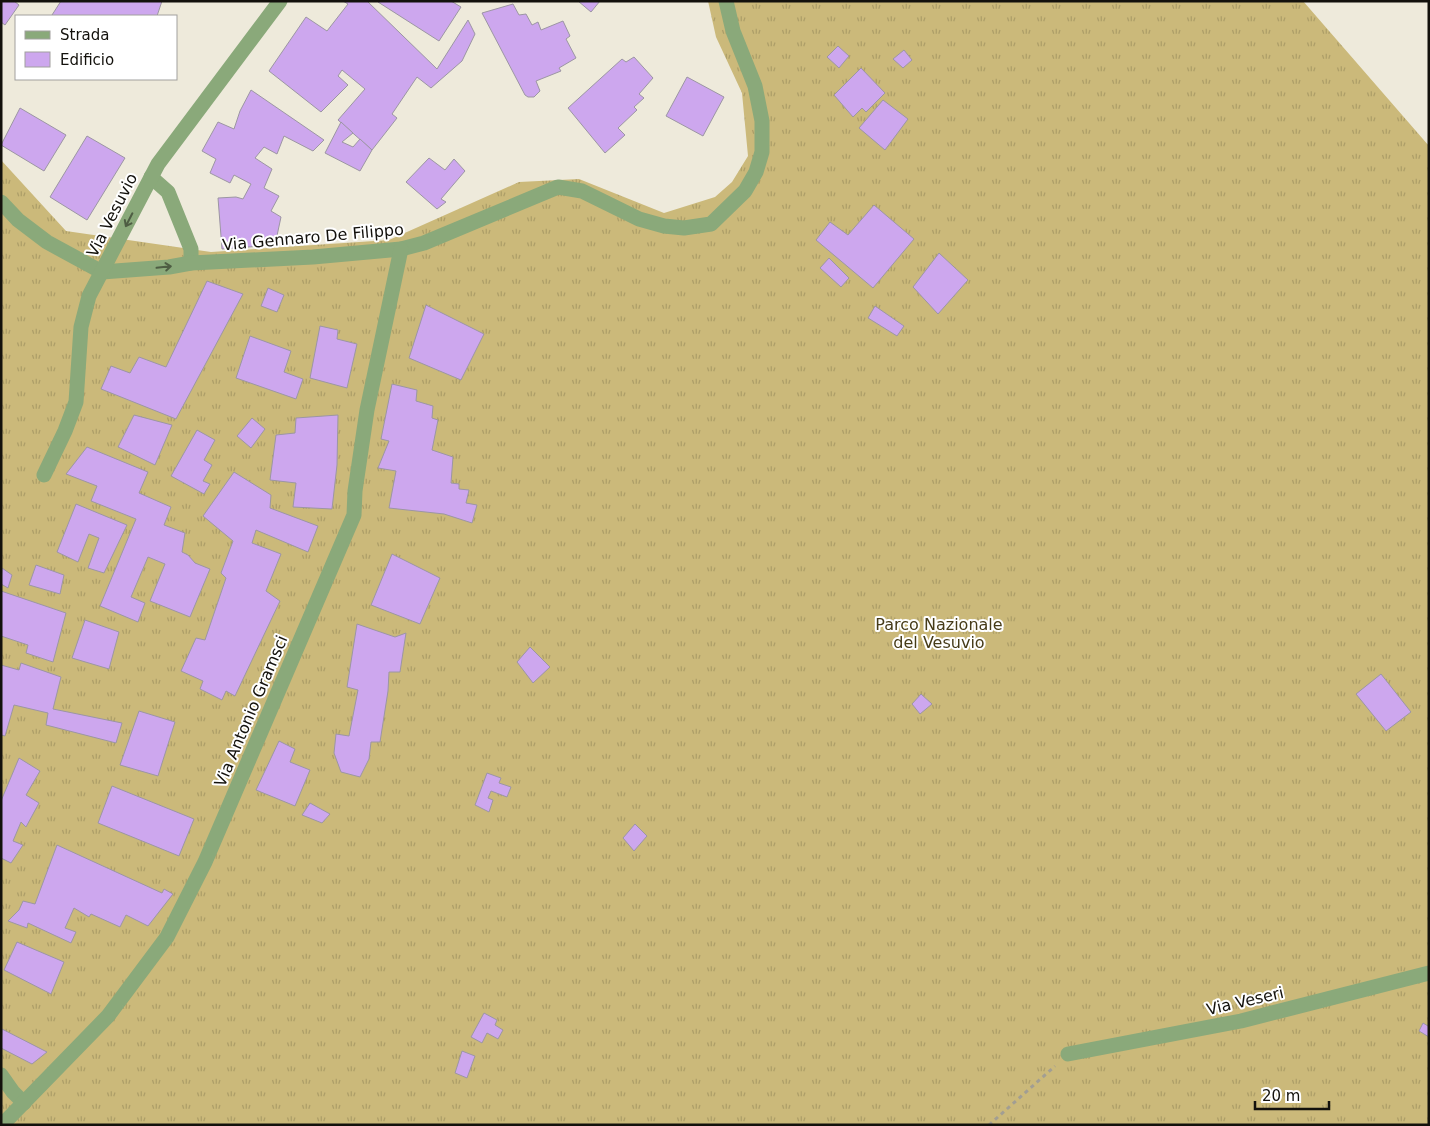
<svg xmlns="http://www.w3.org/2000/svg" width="1430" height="1126" font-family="'DejaVu Sans',sans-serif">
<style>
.grass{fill:url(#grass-tufts)}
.building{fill:#cda7ee;stroke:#9c96a3}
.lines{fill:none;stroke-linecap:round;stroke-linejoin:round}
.path{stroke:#a29e93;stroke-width:3;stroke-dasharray:4 4;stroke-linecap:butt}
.street{stroke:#8aa97a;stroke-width:15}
.oneway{stroke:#4e5d43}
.labels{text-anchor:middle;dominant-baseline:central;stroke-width:4;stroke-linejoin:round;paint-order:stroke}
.street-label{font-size:16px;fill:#13110c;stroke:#fff}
.park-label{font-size:16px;fill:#463b18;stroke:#fff}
</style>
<defs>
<pattern id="grass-tufts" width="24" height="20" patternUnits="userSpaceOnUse" patternTransform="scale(1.25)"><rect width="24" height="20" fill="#cbb97a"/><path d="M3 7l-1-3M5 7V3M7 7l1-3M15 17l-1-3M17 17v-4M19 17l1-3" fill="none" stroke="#ad9e68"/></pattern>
</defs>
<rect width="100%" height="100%" fill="#eeeadb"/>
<polygon class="grass" points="708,1 1303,1 1429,146 1429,1125 1,1125 1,160 66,231 211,252 389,240 519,182 579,179 664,213 715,197 732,182 748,156 742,93 716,37"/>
<g class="building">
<polygon points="1,1 14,1 19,5 5,25 1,22"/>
<polygon points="61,1 162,1 157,16 55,16 52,15"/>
<polygon points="343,1 367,1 437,69 468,20 475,34 462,61 431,88 417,77 392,114 397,118 372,150 338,120 365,89 342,70 338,76 348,85 321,112 269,71 306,17 327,31 348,4"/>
<polygon points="379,1 451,1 461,7 439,41 378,2"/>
<polygon points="578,1 600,1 591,12"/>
<polygon points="513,4 519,15 526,14 532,25 538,22 541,30 563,21 570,36 566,39 576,58 559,68 561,71 536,81 540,91 534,97 528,97 525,95 482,13"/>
<polygon points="838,46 849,56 839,68 827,57"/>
<polygon points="904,50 912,60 903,68 893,59"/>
<polygon points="634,57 653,78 639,94 644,98 634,107 637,110 618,128 625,135 605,153 568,108 622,59 626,62"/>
<polygon points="861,68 885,93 866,112 862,108 853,117 834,95"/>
<polygon points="687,77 724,97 703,136 666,116"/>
<polygon points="251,90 324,140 313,151 284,136 277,154 264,147 255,158 272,169 264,188 279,196 271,211 281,217 275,245 222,249 218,198 236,197 243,199 251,184 234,175 230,183 210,173 216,159 202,151 218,122 234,129 240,111"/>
<polygon points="883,100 908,119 885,150 859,128"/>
<polygon points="20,108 66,135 44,171 1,145"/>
<polygon points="341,122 353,133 342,142 353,147 360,139 372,150 360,171 325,153"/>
<polygon points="87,136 125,158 87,220 50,197"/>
<polygon points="429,158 445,170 454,159 465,171 441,199 446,202 437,209 406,182"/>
<polygon points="874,205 914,239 873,288 816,240 830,222 848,235"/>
<polygon points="939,253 968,280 938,314 913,287"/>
<polygon points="829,258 849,278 841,287 820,268"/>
<polygon points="207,281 243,294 176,419 101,389 111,366 130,373 139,357 166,367"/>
<polygon points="268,288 284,295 277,312 261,306"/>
<polygon points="426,305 484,334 461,380 409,358"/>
<polygon points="875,306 904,326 897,336 868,318"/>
<polygon points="320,326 338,330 337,339 357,344 347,388 310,378"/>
<polygon points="250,336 291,351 284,372 303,379 296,399 236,378"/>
<polygon points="392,384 417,390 416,401 433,406 432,418 438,420 432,450 453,457 451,483 459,484 459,489 469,490 466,503 477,505 472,523 444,514 389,508 396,471 378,468 389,441 381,439"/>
<polygon points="134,415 172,425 155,465 118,447"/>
<polygon points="338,415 337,465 332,509 293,507 296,483 270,480 276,435 295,433 296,418"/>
<polygon points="252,418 265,429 251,448 237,436"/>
<polygon points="197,430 215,440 204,460 212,465 203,481 210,484 204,494 171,476"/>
<polygon points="87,447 148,472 139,493 171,507 164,525 185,533 182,552 188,555 195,563 210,569 190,617 150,601 165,564 148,557 131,597 145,603 138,622 100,606 136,519 91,501 97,486 66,474"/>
<polygon points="234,472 271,495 270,508 318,526 308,552 256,530 252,543 281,554 266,591 280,601 235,696 226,691 222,700 200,689 203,681 181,671 196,638 205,640 226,578 221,573 233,541 203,516"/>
<polygon points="76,504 127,525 104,573 88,568 99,538 89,534 78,562 57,552"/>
<polygon points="392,554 440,578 420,624 371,605"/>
<polygon points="36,565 64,575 60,594 29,585"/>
<polygon points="2,568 12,575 8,588 1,584"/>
<polygon points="1,591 66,613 53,662 26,653 28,645 1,636"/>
<polygon points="85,620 119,632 109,669 72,658"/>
<polygon points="357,624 395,637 406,633 400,672 389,672 388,691 380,742 371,742 369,759 360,777 341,772 334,753 336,734 349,736 358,690 347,687"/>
<polygon points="530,647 550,667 533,683 517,662"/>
<polygon points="21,663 61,677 53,709 122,723 116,743 46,725 48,713 14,705 5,736 1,735 1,665 19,670"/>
<polygon points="1381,674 1411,712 1386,731 1356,694"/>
<polygon points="921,694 932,704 920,714 912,704"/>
<polygon points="139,711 175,722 158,776 120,765"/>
<polygon points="279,741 295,749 290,762 310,770 295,806 256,790"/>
<polygon points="19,758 40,771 26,795 39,803 26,827 21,822 13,841 23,845 11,863 1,858 1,801"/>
<polygon points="487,773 501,778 499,783 511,787 507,797 491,791 488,798 493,800 489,812 475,805"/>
<polygon points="112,786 194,819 179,856 98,823"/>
<polygon points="310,803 330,814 322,823 302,815"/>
<polygon points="635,824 647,836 634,851 623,838"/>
<polygon points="57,845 162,893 164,889 173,894 148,926 126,915 120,927 91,914 89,917 74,908 65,928 76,932 71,943 28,923 27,928 8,921 19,910 23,901 35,904"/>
<polygon points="17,942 64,962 51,994 4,970"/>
<polygon points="484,1013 497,1020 495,1025 503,1030 498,1039 487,1033 482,1043 471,1037"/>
<polygon points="1423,1023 1428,1026 1429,1025 1429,1037 1419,1031"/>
<polygon points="2,1029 47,1052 32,1064 1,1048"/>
<polygon points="462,1051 475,1056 467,1078 455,1073"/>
</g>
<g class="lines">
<polyline class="path" points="989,1125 1055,1066"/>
<g class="street">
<polyline points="151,177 168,192 191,249 191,263"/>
<polyline points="1,202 18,220 47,242 102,272"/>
<polyline points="102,272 169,267 191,263 313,257 401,249 424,243 558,187 582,191 639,219 664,226 684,228 711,224 745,191 756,172 762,152 762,121 755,86 733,31 726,1"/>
<polyline points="44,475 65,431 76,402 81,327 89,296 158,164 280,1"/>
<polyline points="1068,1054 1241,1021 1429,973"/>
<polyline points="1,1075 13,1092 24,1103"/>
<polyline points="2,1125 108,1016 167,937 205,862 354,515 355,491 367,410 401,249"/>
</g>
</g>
<defs><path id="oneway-shaft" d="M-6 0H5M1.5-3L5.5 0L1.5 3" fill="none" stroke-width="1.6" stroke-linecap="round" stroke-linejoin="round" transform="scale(1.25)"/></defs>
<g class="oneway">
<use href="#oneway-shaft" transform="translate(129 220) rotate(117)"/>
<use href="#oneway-shaft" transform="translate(164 267) rotate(-6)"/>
</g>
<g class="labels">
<g class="street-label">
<text transform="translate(112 215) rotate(-63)">Via Vesuvio</text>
<text transform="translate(313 237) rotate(-5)">Via Gennaro De Filippo</text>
<text transform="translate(251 711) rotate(-67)">Via Antonio Gramsci</text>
<text transform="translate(1245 1001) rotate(-13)">Via Veseri</text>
</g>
<g class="park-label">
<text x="939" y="624">Parco Nazionale<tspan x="939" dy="18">del Vesuvio</tspan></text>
</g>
</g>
<rect width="1430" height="1126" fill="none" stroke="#13110c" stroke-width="5"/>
<rect x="15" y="15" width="162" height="65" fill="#ffffff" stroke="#a1a09e"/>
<rect x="25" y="31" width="25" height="8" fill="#8aa97a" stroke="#a1a09e"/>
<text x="60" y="40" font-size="15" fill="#13110c">Strada</text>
<rect x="25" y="52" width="25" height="15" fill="#cda7ee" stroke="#a1a09e"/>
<text x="60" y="65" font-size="15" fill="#13110c">Edificio</text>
<path d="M1255 1101v8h74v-8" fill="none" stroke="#13110c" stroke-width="2.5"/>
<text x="1262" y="1101" font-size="15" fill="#13110c" stroke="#ffffff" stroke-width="4" paint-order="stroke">20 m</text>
</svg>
